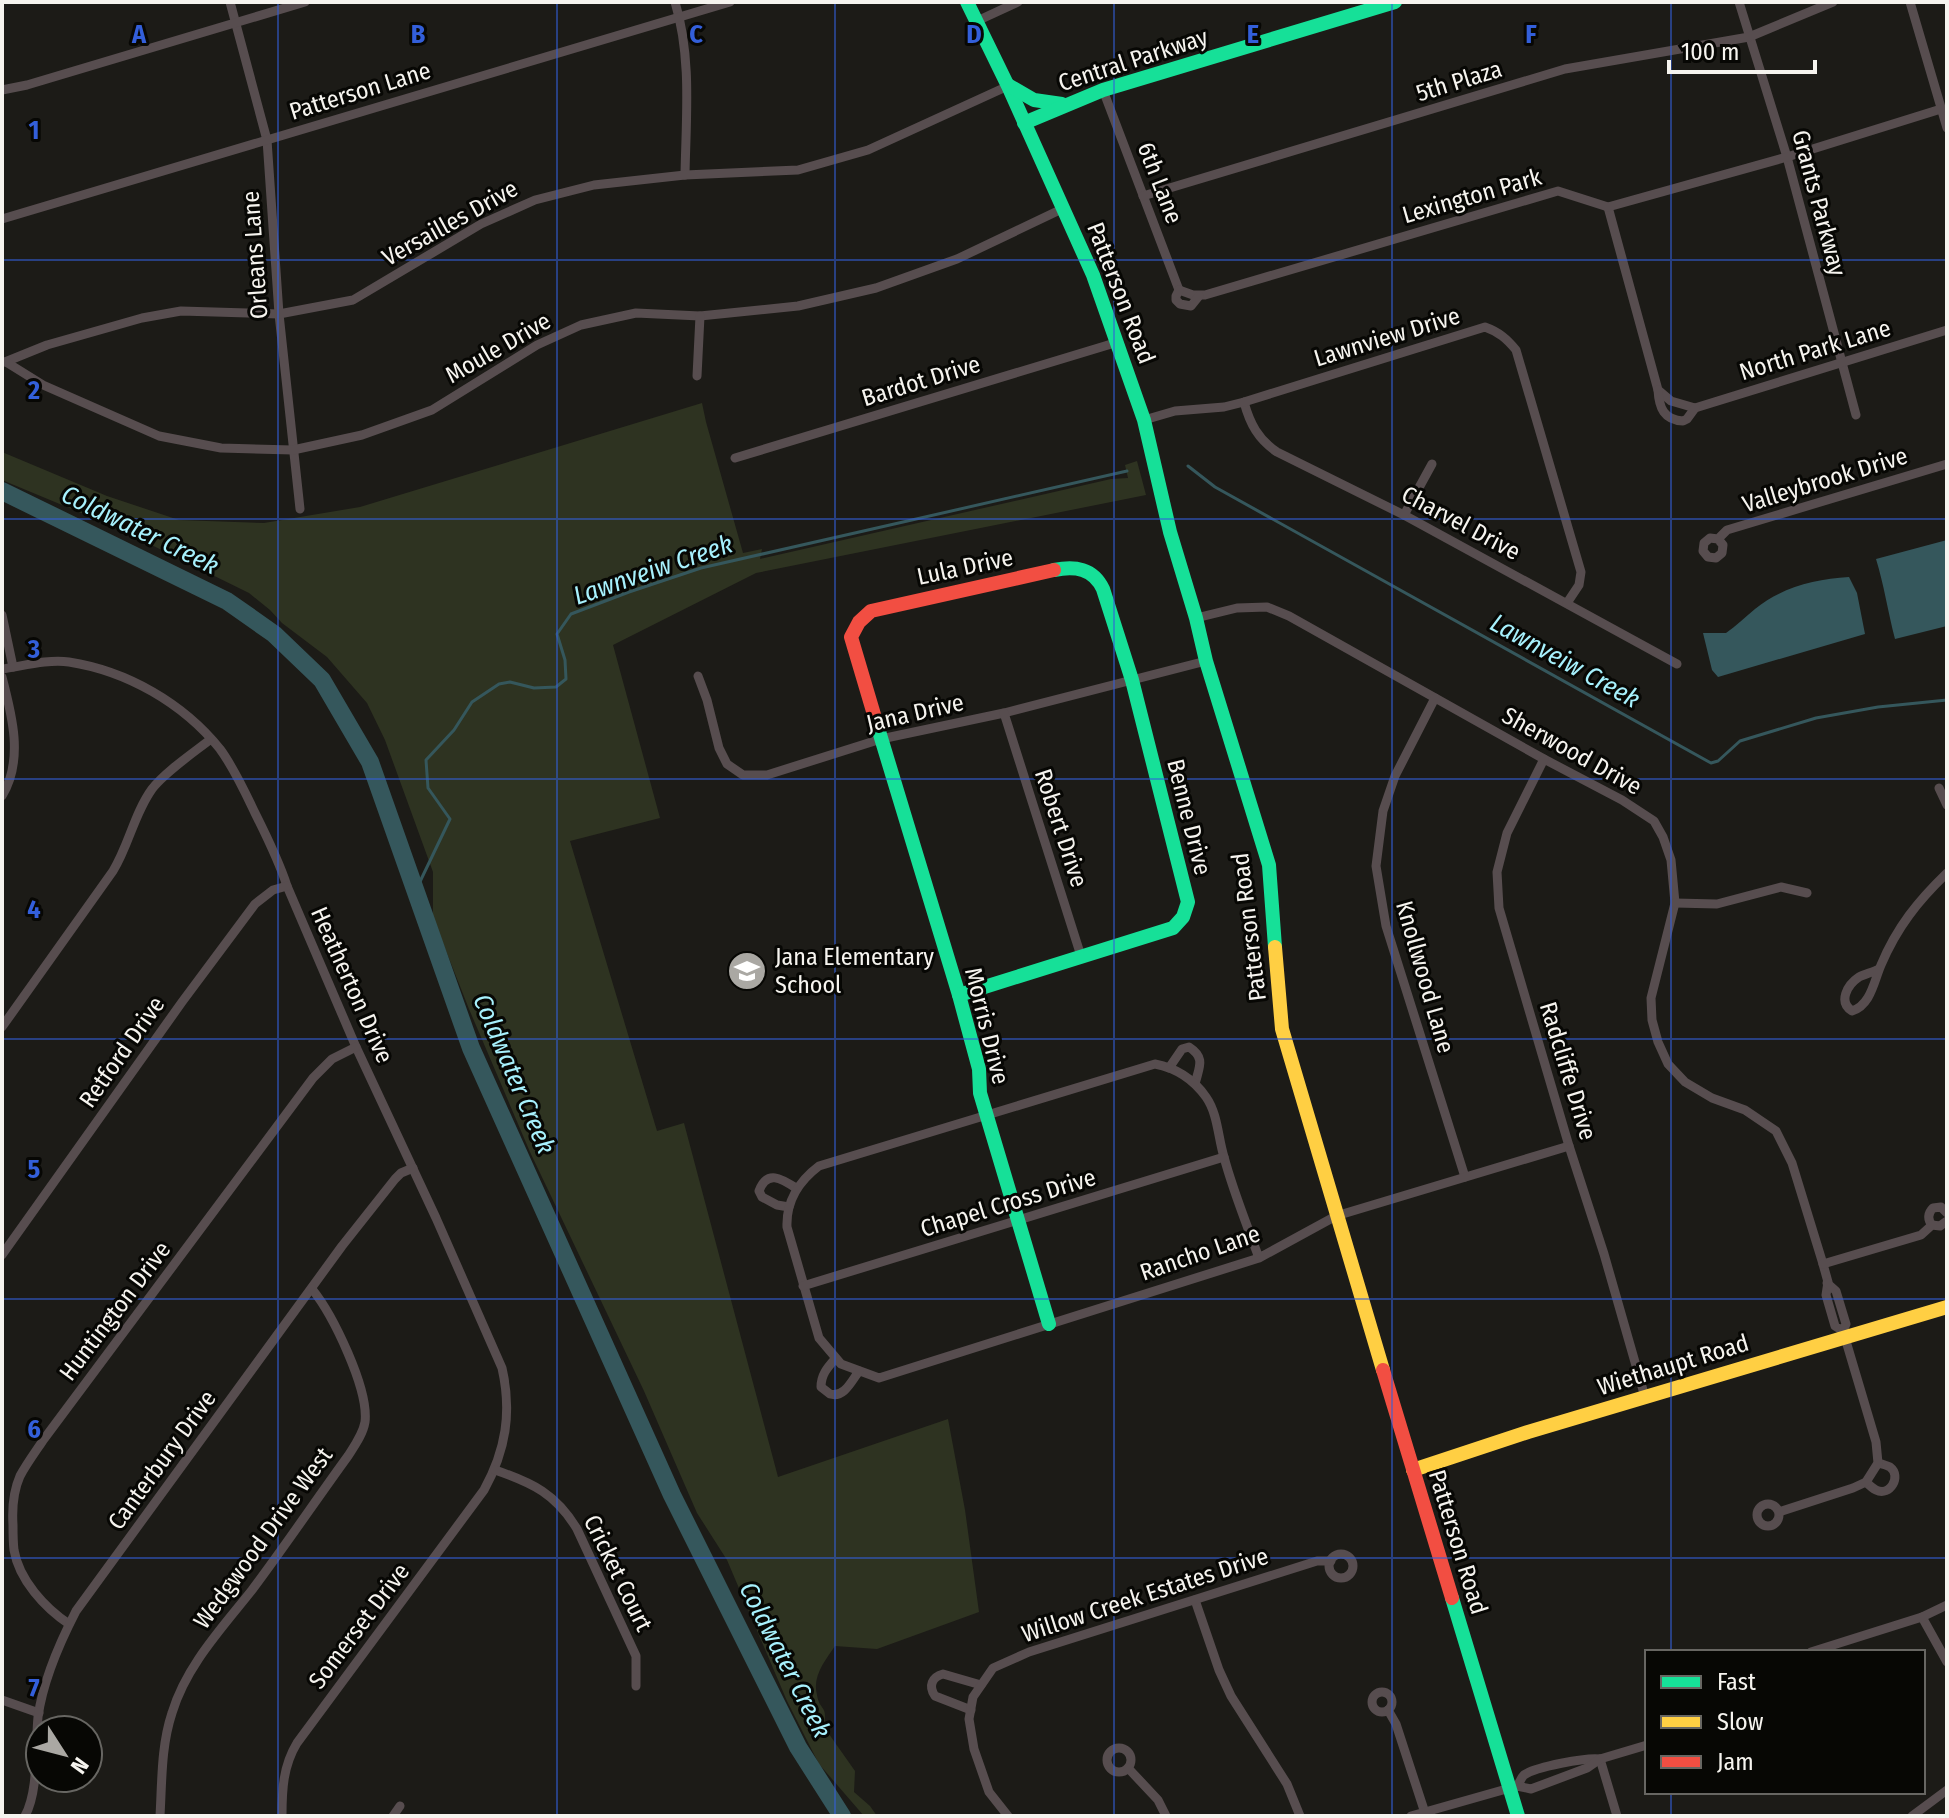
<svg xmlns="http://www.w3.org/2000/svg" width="1949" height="1818" font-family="'Fira Sans Condensed',sans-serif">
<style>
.green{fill:#2e3321}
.water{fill:#35575c}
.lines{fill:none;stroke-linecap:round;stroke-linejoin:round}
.stream{stroke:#35575c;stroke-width:3}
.river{stroke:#35575c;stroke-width:18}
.street{stroke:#574d4f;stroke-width:9}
.fast{stroke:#16e098;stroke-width:14}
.slow{stroke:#ffcf43;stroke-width:14}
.jam{stroke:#f24e42;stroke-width:14}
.grid{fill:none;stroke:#335fda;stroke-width:2;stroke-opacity:0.55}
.labels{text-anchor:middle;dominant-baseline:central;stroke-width:6;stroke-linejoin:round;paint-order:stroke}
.street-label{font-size:24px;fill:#f6f4ef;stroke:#070704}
.poi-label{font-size:24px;fill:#f6f4ef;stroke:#070704;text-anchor:start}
.water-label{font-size:26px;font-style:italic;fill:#a7f1fd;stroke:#070704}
.grid-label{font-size:26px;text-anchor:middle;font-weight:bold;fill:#335fda;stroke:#070704;stroke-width:6;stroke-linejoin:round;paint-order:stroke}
</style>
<rect width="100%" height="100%" fill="#1c1b17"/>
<path class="green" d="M702,403L706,422L743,553L762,549L760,559L1111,479L1128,478L1125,465L1137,461L1146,495L756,573L613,645L660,818L570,841L657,1131L684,1123L778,1477L948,1419L965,1510L979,1612L877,1649L835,1646C825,1661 812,1676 817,1695C820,1712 828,1704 824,1727L855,1771L854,1792L870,1806L877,1816H864L819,1764L787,1701L727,1560L697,1513L644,1391L530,1152L469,1009L433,918V872L385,740L367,703L327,657L282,623L270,610L249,593L115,527L2,480V452L107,496L179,520L264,523L360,507Z"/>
<g class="water">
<path d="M1947,540V626L1895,639C1888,612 1884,585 1876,559Z"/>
<path d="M1849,577L1857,593L1865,634L1718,677L1712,670L1703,633H1726C1736,626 1745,617 1755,609C1782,587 1815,579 1849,577Z"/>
</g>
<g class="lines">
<g class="stream">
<polyline points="1188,466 1215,487 1711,763 1718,761 1740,741 1816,718 1878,707 1947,700"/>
<polyline points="416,890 450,819 428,788 426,760 454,730 472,702 499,684 510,682 534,688 556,687 566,679 565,660 557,634 571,614 629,592 701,568 1127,471"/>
</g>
<polyline class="river" points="2,491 227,601 274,634 322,680 370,762 471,1048 672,1495 798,1747 842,1816"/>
<g class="street">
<polyline points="230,2 267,140 279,314 300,509"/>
<path d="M675,2C692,58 686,117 685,175"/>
<polyline points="1739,2 1787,157 1856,415"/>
<polyline points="1910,2 1947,128"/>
<polyline points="977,21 1018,2"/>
<polyline points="2,90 27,85 305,2"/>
<polyline points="1103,90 1179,290"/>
<polyline points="1143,196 1565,69 1749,37 1833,2"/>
<polyline points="1608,207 1658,390 1671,401 1695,408 1947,330"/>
<polyline points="2,219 730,2"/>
<polyline points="1179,290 1193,295 1205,295 1558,191 1608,207 1787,157 1941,109"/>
<polyline points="1179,290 1176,296 1176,300 1180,304 1191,306 1199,296"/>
<polyline points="5,362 47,345 142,318 181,311 279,314 353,300 481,224 535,200 594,185 685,175 798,170 868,150 1008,86"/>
<polyline points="6,362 43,385 159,436 221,448 293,450 362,435 432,410 537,345 581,325 636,313 700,316 798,306 876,288 957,259 1064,208"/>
<polyline points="697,376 700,316"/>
<path d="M1658,390C1659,408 1664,420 1683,421L1687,419L1695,408"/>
<path d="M1244,402C1250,424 1258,439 1277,452L1404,515L1677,664"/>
<path d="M1144,420L1175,411L1224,407L1244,402L1485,327C1499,332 1507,339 1516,350L1581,572L1579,585L1567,603"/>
<polyline points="735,458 1118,342"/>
<polyline points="1404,515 1432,464"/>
<polyline points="1718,539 1723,545 1722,553 1716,558 1708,557 1703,551 1704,543 1710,538 1718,539 1727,530 1947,464"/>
<polyline points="2,615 13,667"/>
<polyline points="1196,618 1237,608 1267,607 1289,616 1544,759 1622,800 1654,821 1663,837 1671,860 1675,903 1651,998 1652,1020 1658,1042 1668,1064 1685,1082 1712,1098 1745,1110 1776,1131 1792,1163 1823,1264 1828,1282 1826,1295 1835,1326 1843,1331"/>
<path d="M2,669C23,666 48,659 69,662C127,671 183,703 220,749C234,768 245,792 255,813C267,837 279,861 287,886L356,1047L436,1218L502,1368C512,1412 506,1450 484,1490L297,1743C283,1766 282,1790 282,1816"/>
<polyline points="698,676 707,700 719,748 727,764 743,775 767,775 881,739 1004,713 1206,661"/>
<path d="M2,677C12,715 24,760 2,796"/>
<polyline points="1435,698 1395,776 1383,811 1376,866 1386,926 1465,1177"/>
<polyline points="1004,713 1081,956"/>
<polyline points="1544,759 1507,833 1497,872 1499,908 1569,1146 1604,1254 1645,1397"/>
<polyline points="1939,788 1947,805"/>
<polyline points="1675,903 1717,904 1781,887 1807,893"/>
<path d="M1879,969C1873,972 1865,974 1859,977C1847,985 1838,1002 1852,1011C1871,1005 1874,981 1881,965C1897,927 1918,901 1947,873"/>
<path d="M2,1027L113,871C129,845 134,814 152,789C165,772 193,753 211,739"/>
<path d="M1169,1068L1182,1049L1189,1047C1206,1058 1199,1067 1195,1084"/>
<path d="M789,1207L777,1205L762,1197L759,1191C767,1169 782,1179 796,1188"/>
<path d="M1932,1225C1927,1219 1928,1213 1933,1208L1941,1207L1947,1213"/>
<polyline points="2,1255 182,1002 255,904 273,890 287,886"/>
<path d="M1259,1258C1247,1225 1233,1191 1224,1157C1218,1138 1218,1114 1206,1097C1194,1080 1176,1068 1155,1064L819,1166C799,1181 786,1202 787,1227L819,1338L841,1364L879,1378L1259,1258L1336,1216L1569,1146"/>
<polyline points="1823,1264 1921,1235 1932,1225 1940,1226 1947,1221"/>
<polyline points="803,1286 1224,1157"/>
<path d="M835,1359C827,1368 821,1375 821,1387L830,1394C844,1398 851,1382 859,1371"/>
<path d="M495,1470C533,1483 556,1494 577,1529L636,1656V1686"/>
<path d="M1866,1482C1869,1485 1872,1488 1876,1490C1890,1497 1902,1476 1890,1467C1886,1465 1882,1464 1878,1463"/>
<circle cx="1768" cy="1515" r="11"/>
<polyline points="1779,1512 1853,1488 1866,1482 1878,1463 1876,1442 1843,1331 1846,1324 1836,1291 1827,1283"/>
<circle cx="1341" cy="1566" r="12"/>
<polyline points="1195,1600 1219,1670 1231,1696 1287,1784 1300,1816"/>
<polyline points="1922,1617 1947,1662"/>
<path d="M69,1624C45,1608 19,1580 14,1550C13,1542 13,1533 13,1525C12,1509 13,1492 20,1476C27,1463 36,1451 44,1439L313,1078L332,1059L356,1047"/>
<polyline points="1811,1652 1922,1617 1947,1605"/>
<circle cx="1382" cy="1702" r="10"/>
<polyline points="2,1700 39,1713"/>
<path d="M971,1710L935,1696C928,1686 932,1677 943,1674L981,1685"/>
<polyline points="1388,1710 1396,1724 1426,1816"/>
<circle cx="1119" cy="1760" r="12"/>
<polyline points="1600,1759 1617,1816"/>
<polyline points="1128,1768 1158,1800 1166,1816"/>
<path d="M1517,1786C1520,1782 1521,1778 1524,1775C1535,1767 1587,1757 1600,1759"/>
<path d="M25,1816C39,1790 35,1747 38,1717C43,1680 59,1644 76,1611L342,1246L395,1179L401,1173L413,1168"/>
<path d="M160,1816C162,1782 161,1746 172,1713C186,1666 222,1628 252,1590C285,1546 316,1500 348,1456C355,1445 363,1434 365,1422C369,1389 333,1315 312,1289"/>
<polyline points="393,1816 400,1806"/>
<polyline points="1008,1816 989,1792 974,1749 969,1719 973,1697 993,1668 1029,1652 1317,1561 1331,1561"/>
<polyline points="1411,1816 1517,1786 1531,1789 1587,1768 1600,1759 1647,1745"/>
<polyline points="1912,1816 1947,1790"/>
</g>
<g class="fast">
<polyline points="967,2 1008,86 1093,275 1144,420 1170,532 1196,618 1206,661 1269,865 1275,947"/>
<polyline points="1008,85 1034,100 1062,104"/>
<polyline points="1024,123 1103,90 1395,2"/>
<polyline points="875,718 959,995 979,1069 980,1093 1049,1324"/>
<path d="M959,995L1173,928L1183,917L1188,902L1132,680L1103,589C1093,568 1075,566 1054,570"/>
<polyline points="1452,1598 1518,1816"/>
</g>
<g class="slow">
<polyline points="1275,947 1282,1029 1383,1370"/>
<polyline points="1413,1470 1528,1432 1947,1307"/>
</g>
<g class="jam">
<polyline points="875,718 851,637 859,622 871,611 1054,570"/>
<polyline points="1383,1370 1452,1598"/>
</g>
</g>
<path class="grid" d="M278,2V1816M557,2V1816M835,2V1816M1114,2V1816M1392,2V1816M1671,2V1652M2,260H1947M2,519H1947M2,779H1947M2,1039H1947M2,1299H1947M2,1558H1947M1671,1792V1816"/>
<defs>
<g id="school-disc" transform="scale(2)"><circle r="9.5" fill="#aaa8a3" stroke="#070704"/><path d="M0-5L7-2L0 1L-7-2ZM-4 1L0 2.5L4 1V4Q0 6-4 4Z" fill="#fff"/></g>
</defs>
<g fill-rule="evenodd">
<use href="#school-disc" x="747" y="971"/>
</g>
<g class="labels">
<g class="street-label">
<text transform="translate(1133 60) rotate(-18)">Central Parkway</text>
<text transform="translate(1459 81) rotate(-17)">5th Plaza</text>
<text transform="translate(360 91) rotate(-17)">Patterson Lane</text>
<text transform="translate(1160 183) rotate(69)">6th Lane</text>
<text transform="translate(1472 196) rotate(-16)">Lexington Park</text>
<text transform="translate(1819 203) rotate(75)">Grants Parkway</text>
<text transform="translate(450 223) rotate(-29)">Versailles Drive</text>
<text transform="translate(255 255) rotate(-94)">Orleans Lane</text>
<text transform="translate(1121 293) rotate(69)">Patterson Road</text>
<text transform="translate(1387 337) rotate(-17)">Lawnview Drive</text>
<text transform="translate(498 348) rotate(-30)">Moule Drive</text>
<text transform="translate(1815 350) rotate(-17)">North Park Lane</text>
<text transform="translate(921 381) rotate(-17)">Bardot Drive</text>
<text transform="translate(1825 480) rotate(-17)">Valleybrook Drive</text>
<text transform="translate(1461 523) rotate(28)">Charvel Drive</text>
<text transform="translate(965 567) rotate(-12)">Lula Drive</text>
<text transform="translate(915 713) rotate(-13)">Jana Drive</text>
<text transform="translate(1572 751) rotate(29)">Sherwood Drive</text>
<text transform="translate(1189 817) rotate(76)">Benne Drive</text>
<text transform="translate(1061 828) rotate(72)">Robert Drive</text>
<text transform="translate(1249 927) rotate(-97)">Patterson Road</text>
<text transform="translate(1425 977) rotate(74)">Knollwood Lane</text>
<text transform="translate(352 985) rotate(66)">Heatherton Drive</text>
<text transform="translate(987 1026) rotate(76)">Morris Drive</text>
<text transform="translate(122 1052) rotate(-55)">Retford Drive</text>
<text transform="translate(1568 1071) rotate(73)">Radcliffe Drive</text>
<text transform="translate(1008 1203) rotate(-17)">Chapel Cross Drive</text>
<text transform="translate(1200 1253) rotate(-19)">Rancho Lane</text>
<text transform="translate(115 1311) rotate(-53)">Huntington Drive</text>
<text transform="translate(1673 1365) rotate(-17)">Wiethaupt Road</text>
<text transform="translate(162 1460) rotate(-54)">Canterbury Drive</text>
<text transform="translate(263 1538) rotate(-54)">Wedgwood Drive West</text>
<text transform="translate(1458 1542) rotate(73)">Patterson Road</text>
<text transform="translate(618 1573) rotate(64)">Cricket Court</text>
<text transform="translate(1145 1595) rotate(-18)">Willow Creek Estates Drive</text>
<text transform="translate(359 1626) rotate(-53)">Somerset Drive</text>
</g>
<g class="poi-label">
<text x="775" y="957">Jana Elementary<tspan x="775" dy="28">School</tspan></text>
</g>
<g class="water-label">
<text transform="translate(140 530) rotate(26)">Coldwater Creek</text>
<text transform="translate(653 570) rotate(-19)">Lawnveiw Creek</text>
<text transform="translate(1565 661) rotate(29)">Lawnveiw Creek</text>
<text transform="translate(514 1074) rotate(67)">Coldwater Creek</text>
<text transform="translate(785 1660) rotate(63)">Coldwater Creek</text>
</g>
</g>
<g class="grid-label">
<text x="139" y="43">A</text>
<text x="418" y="43">B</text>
<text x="696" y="43">C</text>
<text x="974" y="43">D</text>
<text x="1253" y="43">E</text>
<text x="1531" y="43">F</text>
<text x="34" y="139">1</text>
<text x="34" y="399">2</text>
<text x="34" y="658">3</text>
<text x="34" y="918">4</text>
<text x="34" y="1178">5</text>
<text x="34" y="1438">6</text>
<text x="34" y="1697">7</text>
</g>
<rect width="1949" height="1818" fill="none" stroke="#f6f4ef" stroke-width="8"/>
<rect x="1645" y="1650" width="280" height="144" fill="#070704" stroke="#676662" stroke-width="2"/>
<rect x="1661" y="1676" width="40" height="12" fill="#16e098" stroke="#676662" stroke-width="2"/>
<text x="1717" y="1690" font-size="24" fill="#f6f4ef">Fast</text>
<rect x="1661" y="1716" width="40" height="12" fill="#ffcf43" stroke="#676662" stroke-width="2"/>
<text x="1717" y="1730" font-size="24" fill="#f6f4ef">Slow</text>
<rect x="1661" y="1756" width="40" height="12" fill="#f24e42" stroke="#676662" stroke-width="2"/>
<text x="1717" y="1770" font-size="24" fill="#f6f4ef">Jam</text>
<g transform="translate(64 1754) rotate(126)"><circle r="38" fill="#070704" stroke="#676662" stroke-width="2"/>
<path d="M0-6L14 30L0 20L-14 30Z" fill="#aaa8a3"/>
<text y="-12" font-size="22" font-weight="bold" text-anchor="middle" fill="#f6f4ef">N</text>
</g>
<path d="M1669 60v12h146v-12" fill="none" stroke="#f6f4ef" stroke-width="4"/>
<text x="1681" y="60" font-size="24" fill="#f6f4ef" stroke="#070704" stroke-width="6" paint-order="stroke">100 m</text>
</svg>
